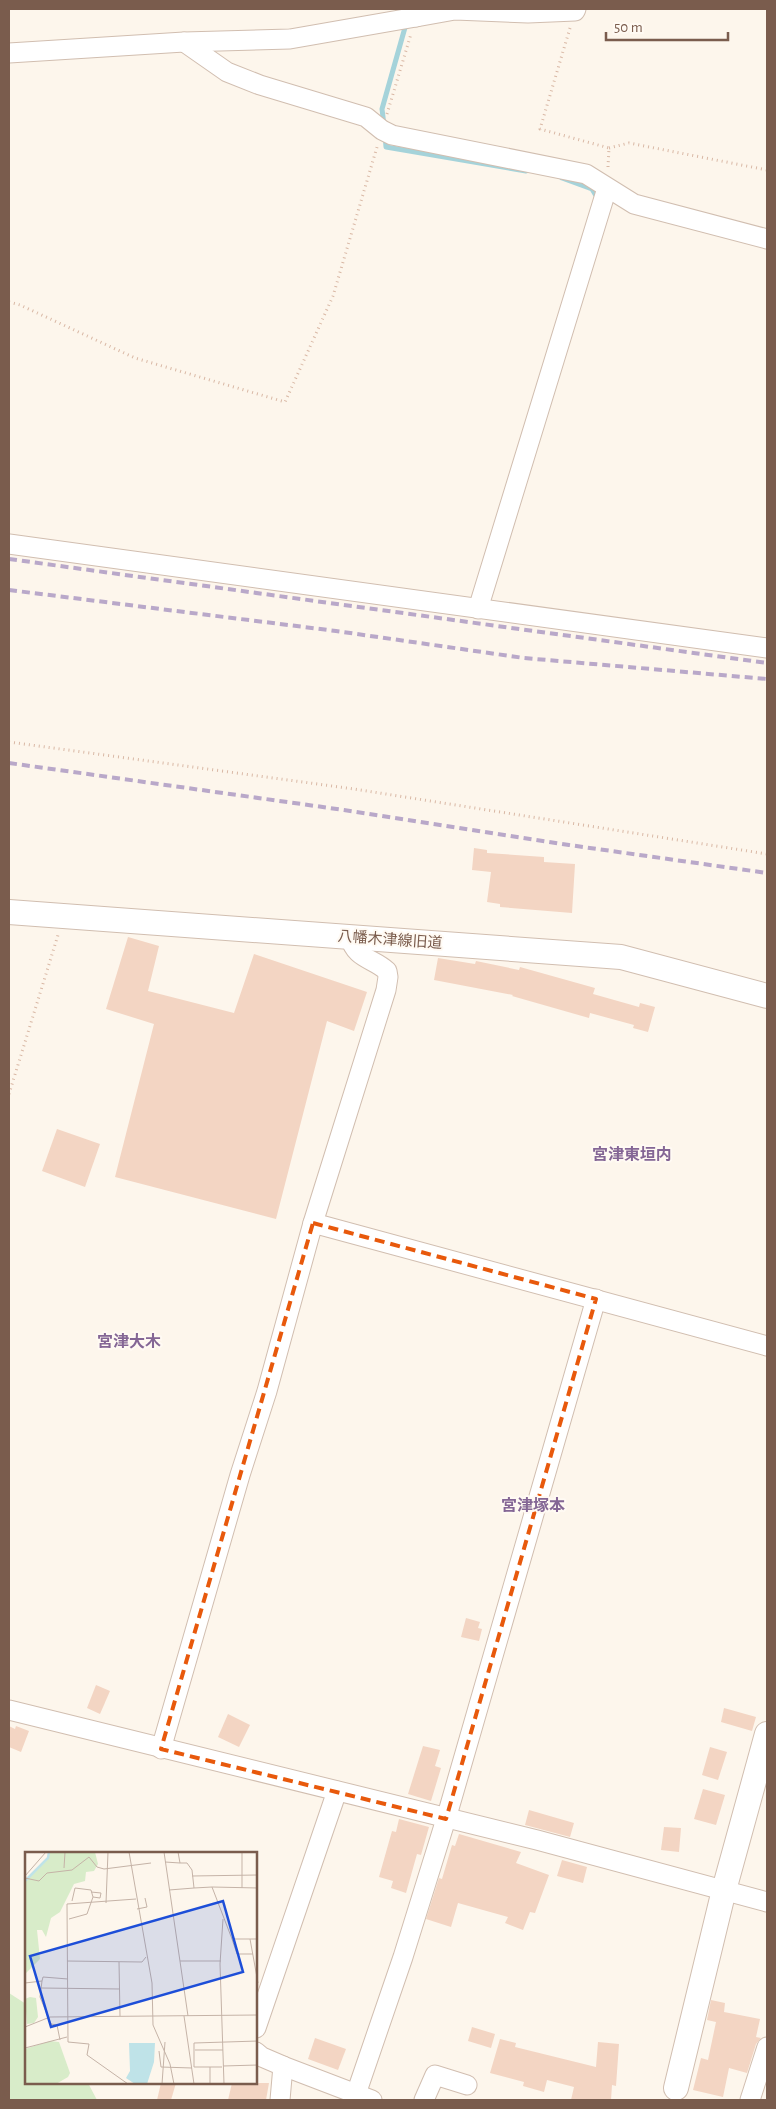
<svg xmlns="http://www.w3.org/2000/svg" width="776" height="2109" font-family="'Alegreya Sans','Noto Sans JP',sans-serif">
<style>
.green{fill:#d8ecc9}
.lines{fill:none;stroke-linecap:round;stroke-linejoin:round}
.stream{stroke:#a5d3da;stroke-width:5}
.building{fill:#f3d5c3}
.minor-casing{stroke:#d1beb0;stroke-width:21}
.tertiary-casing{stroke:#d1beb0;stroke-width:26}
.path{stroke:#d9b8a5;stroke-width:3;stroke-dasharray:1 4;stroke-linecap:butt}
.minor{stroke:#fff;stroke-width:19}
.tertiary{stroke:#fff;stroke-width:24}
.rail{stroke:#b9a8c9;stroke-width:4;stroke-dasharray:8 5;stroke-linecap:butt}
.marked{fill:none;stroke:#e8590c;stroke-width:4;stroke-dasharray:10 6;stroke-linejoin:round}
.labels{text-anchor:middle;dominant-baseline:central;stroke-width:4;stroke-linejoin:round;paint-order:stroke}
.street-label{font-size:15px;fill:#7a5c4d;stroke:#fffaf3}
.neighbourhood-label{font-size:16px;font-weight:bold;fill:#846695;stroke:#fffaf3}
.inset-river{fill:none;stroke:#bfe3e8;stroke-width:2.5}
.inset-road{fill:none;stroke:#c5b3a7;stroke-width:1}
.view{fill:#1d4ed8;fill-opacity:0.15;stroke:#1d4ed8;stroke-width:2.5}
.inset-edge{fill:none;stroke:#7a5c4d;stroke-width:2.5}
</style>
<rect width="100%" height="100%" fill="#fdf6ec"/>
<polygon class="green" points="9,1993 26,2004 26,2083 88,2083 97,2100 9,2100"/>
<g class="lines">
<g class="stream">
<polyline points="384,125 382,109 406,24"/>
<polyline points="385,135 386,147 526,171"/>
<polyline points="562,178 592,189 598,199"/>
</g>
</g>
<g class="building">
<polygon points="474,848 487,850 487,853 544,857 544,862 575,864 572,913 500,907 500,904 487,902 491,872 472,870"/>
<polygon points="128,937 159,946 148,991 234,1013 254,954 367,992 354,1031 327,1021 276,1219 115,1177 154,1024 106,1009"/>
<polygon points="438,958 475,964 476,961 519,970 520,967 595,988 593,994 639,1007 640,1003 655,1007 648,1032 633,1028 634,1025 590,1013 589,1018 512,996 513,995 434,980"/>
<polygon points="57,1129 100,1144 85,1187 42,1171"/>
<polygon points="466,1618 480,1622 478,1628 482,1629 479,1641 461,1637"/>
<polygon points="96,1685 110,1691 100,1714 87,1708"/>
<polygon points="724,1708 756,1717 752,1731 721,1722"/>
<polygon points="228,1714 250,1725 239,1747 218,1737"/>
<polygon points="9,1726 15,1729 16,1726 29,1731 21,1752 9,1747"/>
<polygon points="423,1746 440,1750 435,1766 441,1768 431,1801 408,1794"/>
<polygon points="710,1747 727,1752 718,1780 702,1775"/>
<polygon points="703,1789 725,1795 716,1825 694,1819"/>
<polygon points="529,1810 574,1823 570,1837 525,1825"/>
<polygon points="399,1819 429,1827 421,1855 417,1854 406,1893 391,1888 393,1881 379,1877 392,1831 396,1832"/>
<polygon points="664,1827 681,1828 679,1852 661,1850"/>
<polygon points="459,1834 521,1852 516,1863 549,1875 535,1913 530,1912 523,1930 505,1923 508,1917 458,1903 451,1927 426,1919 439,1878 442,1879 452,1845 455,1846"/>
<polygon points="562,1860 587,1867 583,1883 557,1876"/>
<polygon points="711,2000 725,2003 724,2012 760,2019 756,2037 761,2038 756,2044 747,2073 729,2068 723,2097 693,2090 701,2058 708,2060 716,2022 707,2020"/>
<polygon points="472,2027 495,2034 491,2048 468,2041"/>
<polygon points="315,2038 346,2049 338,2070 308,2059"/>
<polygon points="500,2039 516,2043 515,2047 596,2067 598,2042 619,2044 616,2086 612,2085 611,2100 571,2100 574,2087 547,2080 544,2092 523,2086 524,2082 490,2073"/>
<polygon points="161,2083 176,2083 171,2100 157,2100"/>
<polygon points="232,2083 269,2083 266,2100 228,2100"/>
</g>
<g class="lines">
<g class="minor-casing">
<g id="minor">
<polyline points="416,17 455,10 528,13 575,11 576,9"/>
<polyline points="184,42 227,72 260,85 366,117 382,130 392,135 586,174 634,204 767,239"/>
<polyline points="9,53 184,42 290,39 416,17 418,9"/>
<polyline points="9,544 767,648"/>
<polyline points="478,609 607,188"/>
<polyline points="313,1223 767,1346"/>
<polyline points="9,1710 537,1840 767,1902"/>
<path d="M161,1749L240,1475L267,1391L313,1223L386,990L388,977L387,971C373,958 355,959 350,937"/>
<polyline points="256,2028 337,1791"/>
<polyline points="256,2052 262,2057 283,2066 372,2100"/>
<polyline points="356,2094 403,1957 446,1819 596,1299"/>
<polyline points="280,2100 283,2066"/>
<polyline points="424,2100 435,2075 467,2085"/>
<polyline points="750,2100 767,2047"/>
</g>
</g>
<g class="tertiary-casing">
<g id="tertiary">
<polyline points="9,912 621,957 767,996"/>
<polyline points="676,2088 724,1890 767,1734"/>
</g>
</g>
<g class="path">
<polyline points="570,28 540,129 609,148 608,167"/>
<polyline points="387,114 411,34"/>
<polyline points="609,148 629,143 767,170"/>
<polyline points="9,302 20,305 135,358 285,402 333,296 377,147"/>
<polyline points="9,742 354,789 767,854"/>
<polyline points="9,1094 58,935"/>
</g>
<use href="#minor" class="minor"/>
<use href="#tertiary" class="tertiary"/>
<g class="rail">
<polyline points="9,559 767,663"/>
<polyline points="9,590 336,631 524,658 767,679"/>
<polyline points="9,763 344,810 569,845 767,873"/>
</g>
</g>
<path class="marked" d="M313,1223L596,1299L446,1819L161,1749Z"/>
<g class="labels">
<g class="street-label">
<text transform="translate(390 940) rotate(4)">八幡木津線旧道</text>
</g>
<g class="neighbourhood-label">
<text x="632" y="1155">宮津東垣内</text>
<text x="129" y="1342">宮津大木</text>
<text x="533" y="1506">宮津塚本</text>
</g>
</g>
<g transform="translate(25 1852)">
<rect width="232" height="232" fill="#fdf6ec"/>
<path d="M25,0H70L73,12L69,19L61,20L60,29L49,32L35,60L26,66L21,85L17,78H12L15,107L0,122V30L23,7ZM5,145L11,146L13,165L9,171L2,172L0,147ZM25,189L34,190L45,221L43,225L31,232H0V197Z" fill="#d8ecc9"/>
<path d="M104,191H130L129,210L122,232H110L101,226L105,219Z" fill="#bfe3e8"/>
<path class="inset-river" d="M0,29L23,6L24,0"/>
<path class="inset-road" d="M104,0L127,131L128,173L145,212L149,232M139,0L163,164M153,0L155,11H162L167,18L169,36L187,35M217,0V36M140,10L155,11M39,16L40,0M0,24L21,0M167,24L233,23M0,26L14,29L22,21L47,18L64,5L72,15L79,17L126,11M233,36L187,35L207,87H233M144,38L169,36M66,40L76,41L75,46L68,45M81,51L83,0M112,57L122,55L120,46M44,67L62,62L68,45L66,38L50,36L47,49M198,67L195,112L199,232M207,87L212,102H228M225,87L233,131M42,109L117,110L121,105M155,109H196M94,110L95,164M17,129L15,145L26,172L32,173L35,188M0,131L17,129L18,125L43,127M16,136L95,137M159,164L169,232M0,175L25,165L233,163M0,196L42,185M170,198H198M134,199L136,215L167,216M198,214L233,213M185,215V232M197,215H169V191L233,189M103,232L62,203L64,192L43,190L42,52L111,47M137,232L140,190"/>
<path class="view" d="M198,49L218,120L26,175L5,104Z"/>
<rect width="232" height="232" class="inset-edge"/>
</g>
<rect width="776" height="2109" fill="none" stroke="#7a5c4d" stroke-width="20"/>
<path d="M606 32v8h122v-8" fill="none" stroke="#7a5c4d" stroke-width="2.5"/>
<text x="614" y="32" font-size="15" fill="#7a5c4d" stroke="#fffaf3" stroke-width="4" paint-order="stroke">50 m</text>
</svg>
